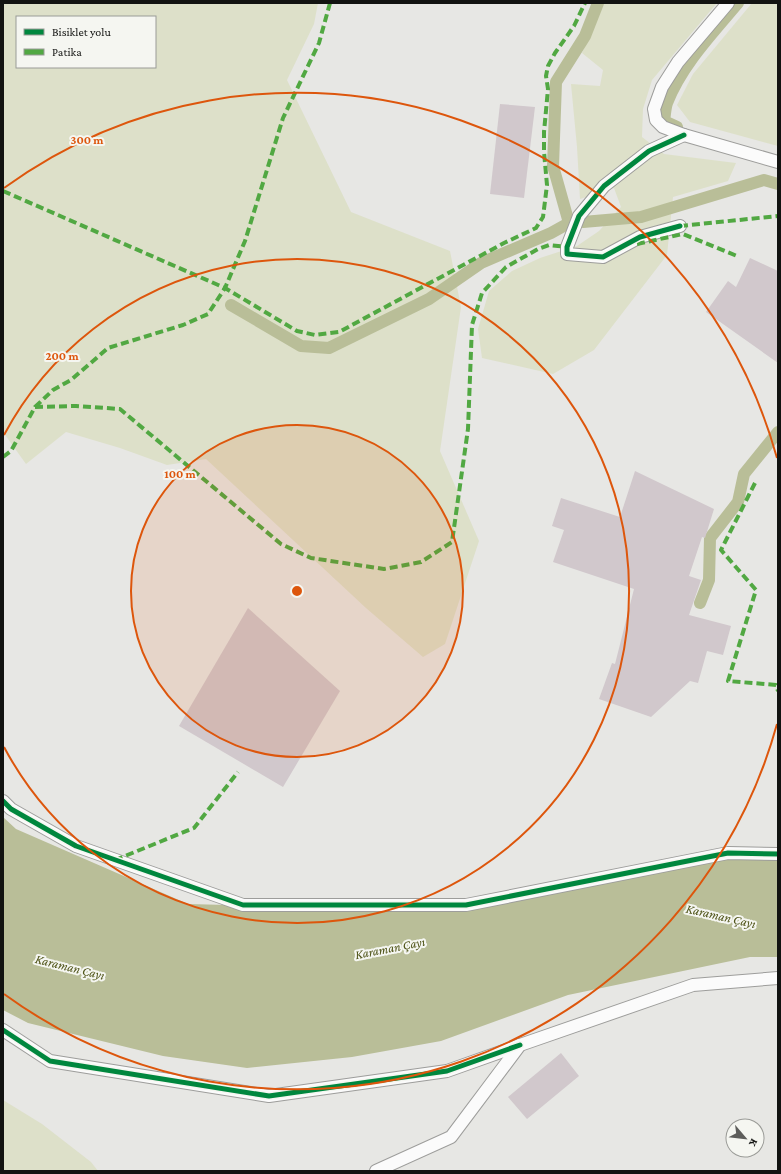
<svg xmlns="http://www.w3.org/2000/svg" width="781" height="1174" font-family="'Crimson Pro',serif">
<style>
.green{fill:#dde0c9;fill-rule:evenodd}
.water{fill:#b9be98}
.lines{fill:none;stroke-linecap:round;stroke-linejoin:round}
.canal{stroke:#b9be98;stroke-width:12}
.building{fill:#d1c8cc}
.street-casing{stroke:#9d9d9b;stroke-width:14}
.street{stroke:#fbfbfb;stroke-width:12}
.quiet{stroke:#51a842;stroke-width:4;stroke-dasharray:8 4;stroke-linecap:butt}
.cycleway-casing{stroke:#f5f6f1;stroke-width:8}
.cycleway{stroke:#00873e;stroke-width:5}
.ring{fill:none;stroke:#dd560c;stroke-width:2}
.labels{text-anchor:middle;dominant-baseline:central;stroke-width:4;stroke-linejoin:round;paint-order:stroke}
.water-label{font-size:13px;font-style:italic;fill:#4f5418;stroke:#f5f6f1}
.centre{fill:#dd560c;stroke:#f5f6f1;stroke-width:2}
.ring-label{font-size:12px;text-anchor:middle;font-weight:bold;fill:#dd560c;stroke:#f5f6f1;stroke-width:4;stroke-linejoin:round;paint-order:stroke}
</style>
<rect width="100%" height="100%" fill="#e7e7e4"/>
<g class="green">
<path d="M3,3H318L314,24L287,80L351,212L450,251L461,307L440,451L479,541L445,644L423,657L366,608L206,459L167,465L120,448L66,432L26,464L3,432ZM17,17H155V67H17Z"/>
<polygon points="603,3 717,3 652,80 643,109 642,137 664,154 736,163 728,181 673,197 667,255 594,350 553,374 482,358 478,329 489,291 512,271 540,258 577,246 599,231 621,207 614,188 580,199 577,147 571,84 600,86 603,70 582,53"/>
<polygon points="752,3 778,3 778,146 690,122 677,105 693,74"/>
<polygon points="3,1100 42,1124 91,1162 98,1171 3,1171"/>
</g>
<polygon class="water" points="3,817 16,829 188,904 439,910 778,849 778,957 750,957 568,995 441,1041 352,1057 247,1068 163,1056 28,1023 3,1010"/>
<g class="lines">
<g class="canal">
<path d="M677,127L664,121C665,116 665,109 667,103C682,65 712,34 738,3"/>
<polyline points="583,222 641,217 764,180 778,184"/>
<polyline points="569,223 553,166 556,82 585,36 598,3"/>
<polyline points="231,305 301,346 329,348 429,299 481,263 551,233 569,223"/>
<polyline points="700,603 709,580 710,538 738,502 744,474 778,432"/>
</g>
</g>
<g class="building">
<polygon points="500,104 535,107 524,198 490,194"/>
<polygon points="750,258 778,271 778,363 706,312 728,281 736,287"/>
<polygon points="635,471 714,509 705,538 702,537 689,576 701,580 689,615 731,626 723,655 707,651 698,683 690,681 651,717 599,699 612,663 615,664 634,589 553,562 564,530 552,526 561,498 620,517"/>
<polygon points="248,608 340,691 283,787 179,726"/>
<polygon points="561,1053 579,1076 527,1119 508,1097"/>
</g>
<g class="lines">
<g class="street-casing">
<g id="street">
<polyline points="728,3 678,62 662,87 654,109 656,120 663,127 684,135 778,162"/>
<polyline points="680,226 640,237 603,257 567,254 567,247 579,216 604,186 649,151 684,135"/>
<polyline points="3,801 11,809 76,846 243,905 466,905 728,853 778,854"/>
<polyline points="3,1030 50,1061 269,1096 447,1071 520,1045"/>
<polyline points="376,1171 451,1137 520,1045 693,985 778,978"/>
</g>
</g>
<use href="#street" class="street"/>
<g class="quiet">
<polyline points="3,191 225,288 297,331 315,335 339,332 504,243 536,228 543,217 547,185 544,152 544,132 548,89 546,76 548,66 555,53 574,26 585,3"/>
<polyline points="680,226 778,216"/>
<polyline points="637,244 683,234 737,256"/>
<polyline points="35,407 76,406 120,409 281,544 311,558 384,569 421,562 452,542 468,429 472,325 482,293 506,267 538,249 549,245 567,247"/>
<polyline points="3,457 11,451 35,407 53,390 71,380 108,348 183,325 208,314 225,288 245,241 283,118 319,43 330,3"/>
<polyline points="755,483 721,550 756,590 728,681 776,685 778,691"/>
<polyline points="115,860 194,828 238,772"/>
</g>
<g class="cycleway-casing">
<g id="cycleway">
<polyline points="680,226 640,237 603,257 567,254 567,247 579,216 604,186 649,151 684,135"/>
<polyline points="3,801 11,809 76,846 243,905 466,905 728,853 778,854"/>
<polyline points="3,1030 50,1061 269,1096 447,1071 520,1045"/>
</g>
</g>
<use href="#cycleway" class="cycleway"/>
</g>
<circle cx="297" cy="591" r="166" fill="#dd560c" fill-opacity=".12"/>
<g class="ring">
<circle cx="297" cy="591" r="166"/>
<path d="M4 435A332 332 0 1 1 4 747"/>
<path d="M777 724A498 498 0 0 1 4 994M4 188A498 498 0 0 1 777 458"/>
</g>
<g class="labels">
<g class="water-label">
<text transform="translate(721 916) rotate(13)">Karaman Çayı</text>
<text transform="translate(390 948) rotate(-11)">Karaman Çayı</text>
<text transform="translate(70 967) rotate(14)">Karaman Çayı</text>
</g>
</g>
<circle cx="297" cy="591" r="6" class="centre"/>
<g class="ring-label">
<text x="87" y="144">300 m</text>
<text x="62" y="360">200 m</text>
<text x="180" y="478">100 m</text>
</g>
<rect width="781" height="1174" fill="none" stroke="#121311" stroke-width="8"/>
<rect x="16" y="16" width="140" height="52" fill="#f5f6f1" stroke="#9a9b97"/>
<rect x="24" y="29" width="20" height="6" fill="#00873e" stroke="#9a9b97"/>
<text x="52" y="36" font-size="12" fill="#121311">Bisiklet yolu</text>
<rect x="24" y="49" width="20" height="6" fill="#51a842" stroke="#9a9b97"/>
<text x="52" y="56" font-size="12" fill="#121311">Patika</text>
<g transform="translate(745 1138) rotate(118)"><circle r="19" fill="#f5f6f1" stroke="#9a9b97"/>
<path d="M0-3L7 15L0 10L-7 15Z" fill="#5d5d5b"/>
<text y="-6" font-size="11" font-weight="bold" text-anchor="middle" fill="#121311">K</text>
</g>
</svg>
